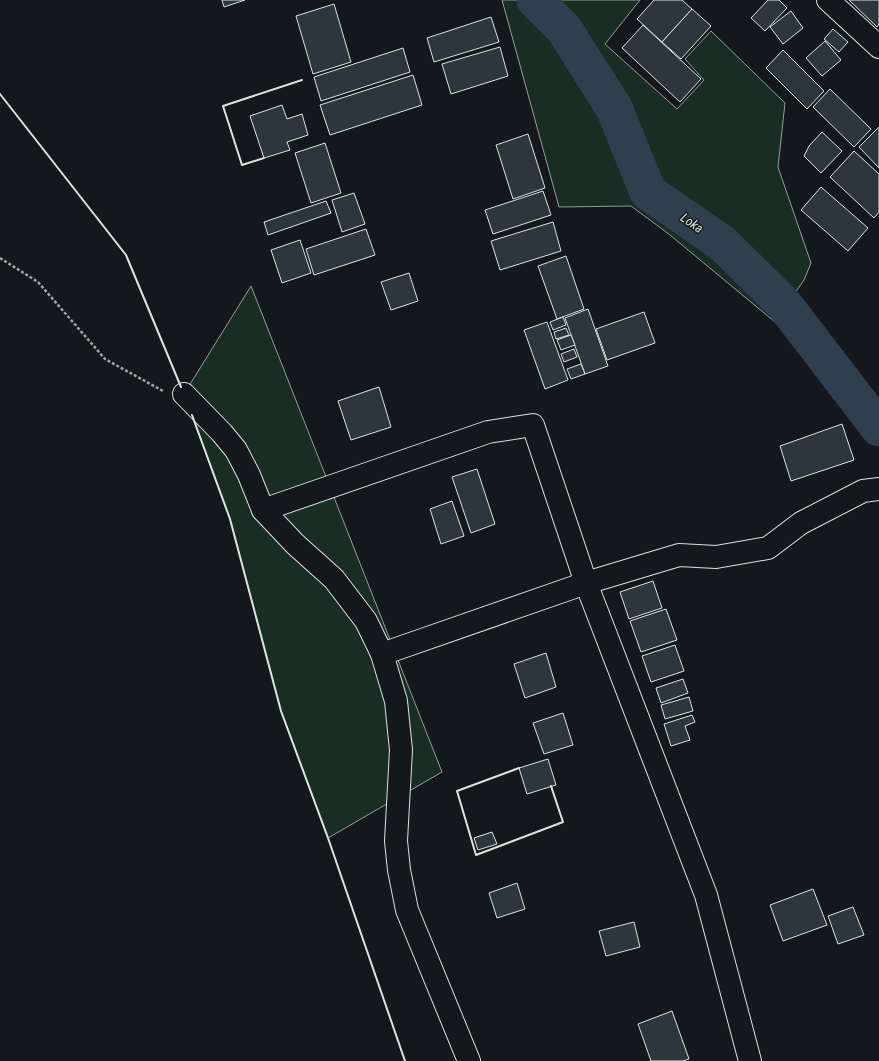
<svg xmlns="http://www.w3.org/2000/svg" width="879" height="1061" font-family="'Roboto Condensed',sans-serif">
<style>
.green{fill:#1a2d24;stroke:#939e99}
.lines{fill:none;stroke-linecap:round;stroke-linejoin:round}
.river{stroke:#2f3f4d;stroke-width:37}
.building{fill:#2c363c;stroke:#d8e6dc}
.minor-casing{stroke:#d8e6dc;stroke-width:24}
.path{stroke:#9da8a2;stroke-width:2.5;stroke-dasharray:3 2;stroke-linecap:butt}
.minor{stroke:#14181c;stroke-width:22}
.wall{stroke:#d8e6dc;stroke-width:2}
.labels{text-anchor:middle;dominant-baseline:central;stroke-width:3;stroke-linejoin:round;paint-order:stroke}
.water-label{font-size:13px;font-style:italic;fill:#d8e6dc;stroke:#14181c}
</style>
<rect width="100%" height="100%" fill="#14181c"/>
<g class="green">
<polygon points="502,0 640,0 605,44 677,109 704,80 685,59 711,31 785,103 778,167 811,263 804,280 775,322 670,235 631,206 559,207"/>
<polygon points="251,286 442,772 328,838 281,711 230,519 184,394"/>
</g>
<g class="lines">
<polyline class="river" points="535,0 564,29 614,108 648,192 722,243 783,303 879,428"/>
</g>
<g class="building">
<polygon points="222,0 245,0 224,7"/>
<polygon points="654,0 682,0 692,9 662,42 637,19"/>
<polygon points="768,0 779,0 787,8 765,31 751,18"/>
<polygon points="849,0 879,0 879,24 877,27"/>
<polygon points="334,4 351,62 313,74 296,16"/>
<polygon points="692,9 711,26 681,59 662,42"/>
<polygon points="791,11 803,28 783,44 770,27"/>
<polygon points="491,17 499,42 434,62 427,38"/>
<polygon points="643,25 701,79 680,102 622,48"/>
<polygon points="833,29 848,42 839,52 824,39"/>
<polygon points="825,41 841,60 822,76 806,58"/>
<polygon points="500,47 508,76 451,94 442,64"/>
<polygon points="403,48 410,72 321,101 314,77"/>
<polygon points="783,50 824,91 807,109 766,68"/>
<polygon points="413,75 422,105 330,135 320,105"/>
<polygon points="830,89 871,129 854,147 813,107"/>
<polygon points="282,105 287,119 302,114 308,135 287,142 290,150 264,158 250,116"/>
<polygon points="879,127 879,168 859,147"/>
<polygon points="822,132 842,151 821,173 804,156 809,146"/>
<polygon points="528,134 545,188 513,199 496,145"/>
<polygon points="325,143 341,193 311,203 295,153"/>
<polygon points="854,151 879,174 879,212 874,218 830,177"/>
<polygon points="821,187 868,228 848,251 801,210"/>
<polygon points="543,191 551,215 493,234 485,210"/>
<polygon points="354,193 365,224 342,232 332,200"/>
<polygon points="326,201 331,213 268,235 264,222"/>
<polygon points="553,222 561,251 500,270 491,241"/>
<polygon points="366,229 375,255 314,275 306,249"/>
<polygon points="300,240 311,273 282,283 271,250"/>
<polygon points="566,256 584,309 557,319 538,266"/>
<polygon points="409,273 418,301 391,310 381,282"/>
<polygon points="588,309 608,366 585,374 565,318"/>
<polygon points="644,312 655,343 607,360 596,329"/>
<polygon points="563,317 566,325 553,330 550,322"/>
<polygon points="547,322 568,380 545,389 524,330"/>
<polygon points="566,328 569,335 556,339 554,332"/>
<polygon points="571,335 575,345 561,350 557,340"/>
<polygon points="574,349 577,357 564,362 561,354"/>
<polygon points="581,364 585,374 571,379 567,369"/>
<polygon points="379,387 391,427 351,440 338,401"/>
<polygon points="842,424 854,460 791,481 780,446"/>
<polygon points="477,469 495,524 471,533 452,477"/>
<polygon points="452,501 464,536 441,544 430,509"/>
<polygon points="653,581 662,608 629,619 620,592"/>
<polygon points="666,609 677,640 641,652 630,621"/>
<polygon points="675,645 684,671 651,682 642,656"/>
<polygon points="546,653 556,687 525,698 514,664"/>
<polygon points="683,679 688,693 661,703 656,688"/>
<polygon points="689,697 693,711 665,719 661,705"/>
<polygon points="563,713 573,745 544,754 533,723"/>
<polygon points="692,715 695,722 685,726 690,740 671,746 664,724"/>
<polygon points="548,759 556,785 527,794 519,768"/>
<polygon points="492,832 497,844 478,850 474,838"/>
<polygon points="517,883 525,909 497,918 489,893"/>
<polygon points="813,889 827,925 783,941 770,905"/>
<polygon points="853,907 864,935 838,944 828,916"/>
<polygon points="634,922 640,947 606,956 599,931"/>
<polygon points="672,1011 689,1059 683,1061 651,1061 638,1024"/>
</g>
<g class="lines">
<g class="minor-casing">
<g id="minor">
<polyline points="828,0 879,47"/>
<polyline points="184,394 222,433 236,450 249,475 263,510 295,544 334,579 366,621 382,654 396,701 401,750 396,841 399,870 407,910 469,1061"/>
<polyline points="263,510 488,432 533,425 586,583 706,895 750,1061"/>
<polyline points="382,654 586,583 679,555 716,557 768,548 801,523 863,491 879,489"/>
</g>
</g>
<polyline class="path" points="0,258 38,282 105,359 163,391"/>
<use href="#minor" class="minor"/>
<g class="wall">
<polyline points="0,94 126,255 181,387"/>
<polyline points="264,158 242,165 223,106 302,80"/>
<polyline points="192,415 230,519 281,711 328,838 405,1061"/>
<polyline points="519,768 457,791 476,855 563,822 551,786"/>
</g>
</g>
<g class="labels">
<g class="water-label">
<text transform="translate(692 223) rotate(35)">Loka</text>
</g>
</g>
</svg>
